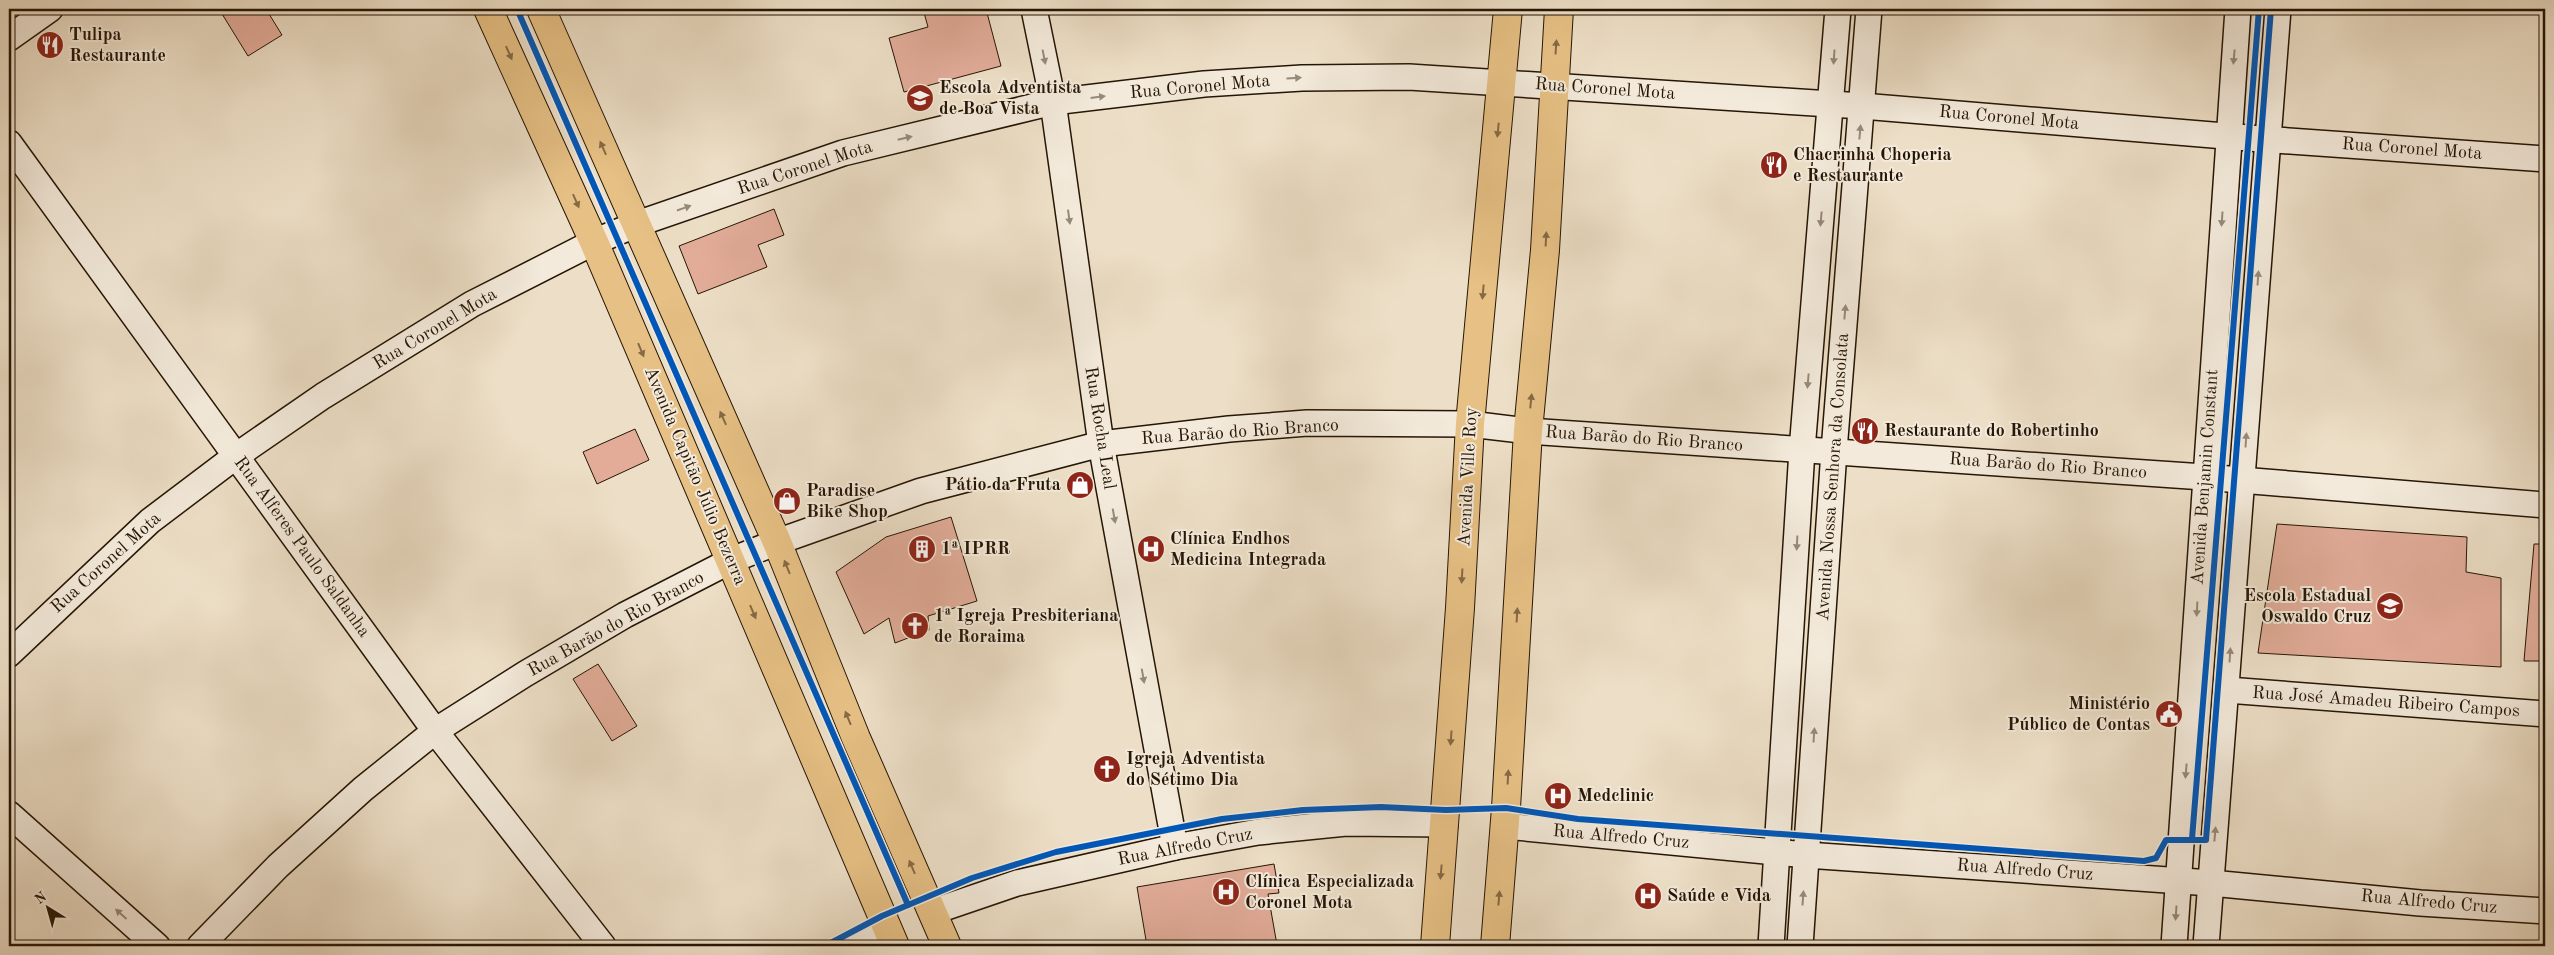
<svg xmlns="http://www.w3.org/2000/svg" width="2554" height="955" font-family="'Old Standard TT',serif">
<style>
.building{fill:#e2ac99;stroke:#251504}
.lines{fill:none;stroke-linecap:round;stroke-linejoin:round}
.secondary-casing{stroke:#251504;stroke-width:28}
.primary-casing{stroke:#251504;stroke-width:30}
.secondary{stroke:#f3eadb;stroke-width:25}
.primary{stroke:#e6c084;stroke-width:28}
.cycleway-casing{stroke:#f3eadb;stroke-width:9}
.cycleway{stroke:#0057b8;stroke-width:6}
.oneway{fill:#866a44}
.oneway2{fill:#968a7a}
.labels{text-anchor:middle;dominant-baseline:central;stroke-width:4;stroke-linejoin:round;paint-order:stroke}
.poi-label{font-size:18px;font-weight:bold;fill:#251504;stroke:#f3eadb;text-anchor:start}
.street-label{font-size:18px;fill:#251504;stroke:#f3eadb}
</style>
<rect width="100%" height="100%" fill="#eddfc7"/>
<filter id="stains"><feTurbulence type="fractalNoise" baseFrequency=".004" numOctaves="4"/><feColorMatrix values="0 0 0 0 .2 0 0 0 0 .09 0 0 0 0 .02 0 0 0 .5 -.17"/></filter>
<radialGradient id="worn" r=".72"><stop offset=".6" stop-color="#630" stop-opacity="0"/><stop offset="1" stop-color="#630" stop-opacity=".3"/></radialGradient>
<g class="building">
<polygon points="219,9 266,9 282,35 248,56"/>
<polygon points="923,9 986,9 1001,66 904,92 889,38 928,27"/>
<polygon points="774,209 784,235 758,245 767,267 698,294 679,246"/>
<polygon points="635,429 649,460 597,484 583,452"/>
<polygon points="951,517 977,601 928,616 929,630 895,643 889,618 864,634 836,572 886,537"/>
<polygon points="2277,524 2467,537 2466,572 2501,578 2501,667 2258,653"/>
<polygon points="2534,544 2545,544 2545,661 2524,661"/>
<polygon points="598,664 637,726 612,741 573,679"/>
<polygon points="1274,864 1279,893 1268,894 1277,945 1147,946 1137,887"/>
</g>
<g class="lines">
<g class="secondary-casing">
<g id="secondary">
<polyline points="1034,9 1053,102 1101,444 1175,847"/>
<polyline points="9,38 50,9"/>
<polyline points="9,143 435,731 603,946"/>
<polyline points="9,654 150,521 236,456 323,396 472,304 594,242 637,224 843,153 1053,102 1204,84 1302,78 1409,77 1862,106 2261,139 2545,159"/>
<polyline points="2227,690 2545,714"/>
<polyline points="9,814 157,946"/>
<polyline points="1505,826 1806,855 2211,883 2420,903 2545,911"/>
<polyline points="932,912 1017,883 1175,847 1258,832 1346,823 1445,824"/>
<polyline points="200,946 278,866 363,789 435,731 525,674 625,615 732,560 777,542 921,491 1101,444 1229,429 1307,423 1470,424 1528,431 2204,477 2545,505"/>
<polyline points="856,946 887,928"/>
<polyline points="1771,946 1802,450 1838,9"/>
<polyline points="1800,946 1834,451 1869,9"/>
<polyline points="2174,946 2238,9"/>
<polyline points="2206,946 2278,9"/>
</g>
</g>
<g class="primary-casing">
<g id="primary">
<polyline points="488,9 594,242 895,946"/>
<polyline points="541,9 777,542 856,738 947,946"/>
<polyline points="1435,946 1460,608 1470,424 1508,9"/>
<polyline points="1495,946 1506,808 1528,431 1545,250 1559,9"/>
</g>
</g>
<use href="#secondary" class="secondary"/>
<use href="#primary" class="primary"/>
<g class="cycleway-casing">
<g id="cycleway">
<polyline points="517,9 908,905"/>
<polyline points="2192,839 2259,9"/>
<polyline points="825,946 882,916 972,878 1056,852 1222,819 1303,810 1381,807 1446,810 1506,808 1578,819 2144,861 2156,858 2166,840 2206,840 2271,9"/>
</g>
</g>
<use href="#cycleway" class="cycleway"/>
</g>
<defs><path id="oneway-solid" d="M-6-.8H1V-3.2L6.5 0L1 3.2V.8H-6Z" transform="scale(1.25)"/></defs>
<g class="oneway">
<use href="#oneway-solid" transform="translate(1556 47) rotate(-86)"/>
<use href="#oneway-solid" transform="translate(509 53) rotate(66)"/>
<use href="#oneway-solid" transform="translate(1498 130) rotate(96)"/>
<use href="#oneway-solid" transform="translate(603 148) rotate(-114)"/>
<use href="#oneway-solid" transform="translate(576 201) rotate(66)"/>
<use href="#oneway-solid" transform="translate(1546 239) rotate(-87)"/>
<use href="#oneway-solid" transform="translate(1483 292) rotate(95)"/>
<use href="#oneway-solid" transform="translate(641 350) rotate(67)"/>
<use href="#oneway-solid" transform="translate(1531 401) rotate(-84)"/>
<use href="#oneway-solid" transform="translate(723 418) rotate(-114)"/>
<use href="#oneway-solid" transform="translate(787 567) rotate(-112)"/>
<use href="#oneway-solid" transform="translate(1462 576) rotate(93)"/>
<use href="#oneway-solid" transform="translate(753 612) rotate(67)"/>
<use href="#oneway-solid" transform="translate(1517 615) rotate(-87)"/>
<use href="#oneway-solid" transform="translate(848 718) rotate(-112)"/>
<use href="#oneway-solid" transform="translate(1451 738) rotate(94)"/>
<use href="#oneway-solid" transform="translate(1508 777) rotate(-87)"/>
<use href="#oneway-solid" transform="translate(912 867) rotate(-113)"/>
<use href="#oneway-solid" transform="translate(1441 872) rotate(95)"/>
<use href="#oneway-solid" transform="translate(1499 898) rotate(-85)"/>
</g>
<g class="oneway2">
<use href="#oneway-solid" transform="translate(1044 57) rotate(79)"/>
<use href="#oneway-solid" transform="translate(1834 57) rotate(94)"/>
<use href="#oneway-solid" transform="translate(2234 57) rotate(95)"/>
<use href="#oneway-solid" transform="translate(1294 78) rotate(-4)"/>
<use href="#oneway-solid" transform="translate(1098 97) rotate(-7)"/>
<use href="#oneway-solid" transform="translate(1860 132) rotate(-85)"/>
<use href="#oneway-solid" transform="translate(905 138) rotate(-13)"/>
<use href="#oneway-solid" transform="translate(684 208) rotate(-19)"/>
<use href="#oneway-solid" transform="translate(1069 217) rotate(82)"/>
<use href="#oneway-solid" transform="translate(1821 219) rotate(95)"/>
<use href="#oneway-solid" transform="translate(2222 219) rotate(94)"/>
<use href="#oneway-solid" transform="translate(2258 278) rotate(-86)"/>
<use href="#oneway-solid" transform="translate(1845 312) rotate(-85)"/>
<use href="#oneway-solid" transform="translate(1808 381) rotate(95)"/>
<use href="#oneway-solid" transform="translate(2246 440) rotate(-86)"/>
<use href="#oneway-solid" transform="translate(1114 516) rotate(80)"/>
<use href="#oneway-solid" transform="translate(1797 543) rotate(93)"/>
<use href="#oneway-solid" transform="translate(2197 609) rotate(93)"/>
<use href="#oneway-solid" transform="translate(2230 655) rotate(-86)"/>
<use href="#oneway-solid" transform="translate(1143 676) rotate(80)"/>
<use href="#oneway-solid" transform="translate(1814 735) rotate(-86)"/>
<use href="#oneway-solid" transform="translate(2186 771) rotate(95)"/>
<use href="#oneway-solid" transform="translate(2215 834) rotate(-85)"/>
<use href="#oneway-solid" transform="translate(1803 898) rotate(-86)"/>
<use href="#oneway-solid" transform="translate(2176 913) rotate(94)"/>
<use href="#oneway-solid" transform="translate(121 914) rotate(-138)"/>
</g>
<defs>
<g id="restaurant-disc" transform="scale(1.4375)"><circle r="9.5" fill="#8f2418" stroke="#f3eadb"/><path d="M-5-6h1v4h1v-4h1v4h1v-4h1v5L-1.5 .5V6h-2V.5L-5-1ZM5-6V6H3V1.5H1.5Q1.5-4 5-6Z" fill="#fff"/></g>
<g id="school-disc" transform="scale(1.4375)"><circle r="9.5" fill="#8f2418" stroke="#f3eadb"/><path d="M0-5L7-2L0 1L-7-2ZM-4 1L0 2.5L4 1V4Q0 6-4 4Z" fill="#fff"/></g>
<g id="shop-disc" transform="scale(1.4375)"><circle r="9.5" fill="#8f2418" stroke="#f3eadb"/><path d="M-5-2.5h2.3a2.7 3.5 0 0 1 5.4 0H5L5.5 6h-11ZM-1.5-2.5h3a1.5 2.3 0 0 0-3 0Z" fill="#fff"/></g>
<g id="building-disc" transform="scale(1.4375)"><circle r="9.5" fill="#8f2418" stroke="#f3eadb"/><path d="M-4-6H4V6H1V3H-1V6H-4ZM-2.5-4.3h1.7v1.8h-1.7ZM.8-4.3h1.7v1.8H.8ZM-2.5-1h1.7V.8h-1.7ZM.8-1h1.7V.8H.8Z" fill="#fff"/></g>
<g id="hospital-disc" transform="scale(1.4375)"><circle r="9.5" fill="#8f2418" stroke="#f3eadb"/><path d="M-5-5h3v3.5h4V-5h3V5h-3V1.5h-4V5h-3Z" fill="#fff"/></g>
<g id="church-disc" transform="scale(1.4375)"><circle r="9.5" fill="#8f2418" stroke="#f3eadb"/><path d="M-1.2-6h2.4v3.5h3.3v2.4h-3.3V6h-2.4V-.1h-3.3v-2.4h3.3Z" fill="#fff"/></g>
<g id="civic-disc" transform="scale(1.4375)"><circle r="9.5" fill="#8f2418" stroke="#f3eadb"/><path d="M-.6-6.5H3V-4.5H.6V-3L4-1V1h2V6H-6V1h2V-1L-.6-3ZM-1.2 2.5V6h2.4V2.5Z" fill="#fff"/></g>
</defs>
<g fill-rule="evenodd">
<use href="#restaurant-disc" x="50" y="45"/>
<use href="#school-disc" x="920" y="98"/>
<use href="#restaurant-disc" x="1774" y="165"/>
<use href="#restaurant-disc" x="1865" y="431"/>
<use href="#shop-disc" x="1080" y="485"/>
<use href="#shop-disc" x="787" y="501"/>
<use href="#building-disc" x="922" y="549"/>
<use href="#hospital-disc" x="1151" y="549"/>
<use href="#school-disc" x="2390" y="606"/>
<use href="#church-disc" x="915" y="626"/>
<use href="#civic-disc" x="2169" y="714"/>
<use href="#church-disc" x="1107" y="769"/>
<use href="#hospital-disc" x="1558" y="796"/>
<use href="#hospital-disc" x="1226" y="892"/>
<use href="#hospital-disc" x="1648" y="896"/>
</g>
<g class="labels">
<g class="poi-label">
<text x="69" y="35">Tulipa<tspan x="69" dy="21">Restaurante</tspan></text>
<text x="939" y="88">Escola Adventista<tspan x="939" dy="21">de Boa Vista</tspan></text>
<text x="1793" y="155">Chacrinha Choperia<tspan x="1793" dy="21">e Restaurante</tspan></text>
<text x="1884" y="431">Restaurante do Robertinho</text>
<text x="1061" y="485" text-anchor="end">Pátio da Fruta</text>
<text x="806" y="491">Paradise<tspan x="806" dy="21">Bike Shop</tspan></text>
<text x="1170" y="539">Clínica Endhos<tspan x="1170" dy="21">Medicina Integrada</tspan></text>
<text x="941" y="549">1ª IPRR</text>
<text x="2371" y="596" text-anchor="end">Escola Estadual<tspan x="2371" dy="21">Oswaldo Cruz</tspan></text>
<text x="934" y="616">1ª Igreja Presbiteriana<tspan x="934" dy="21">de Roraima</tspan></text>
<text x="2150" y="704" text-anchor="end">Ministério<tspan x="2150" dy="21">Público de Contas</tspan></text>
<text x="1126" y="759">Igreja Adventista<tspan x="1126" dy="21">do Sétimo Dia</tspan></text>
<text x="1577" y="796">Medclinic</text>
<text x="1245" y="882">Clínica Especializada<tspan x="1245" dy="21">Coronel Mota</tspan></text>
<text x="1667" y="896">Saúde e Vida</text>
</g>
<g class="street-label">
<text transform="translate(1200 87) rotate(-5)">Rua Coronel Mota</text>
<text transform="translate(1605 89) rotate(4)">Rua Coronel Mota</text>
<text transform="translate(2009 118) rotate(5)">Rua Coronel Mota</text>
<text transform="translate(2412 149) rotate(4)">Rua Coronel Mota</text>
<text transform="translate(805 168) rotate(-18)">Rua Coronel Mota</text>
<text transform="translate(435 329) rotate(-31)">Rua Coronel Mota</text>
<text transform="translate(1100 428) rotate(81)">Rua Rocha Leal</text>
<text transform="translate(1240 432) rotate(-4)">Rua Barão do Rio Branco</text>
<text transform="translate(1644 439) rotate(4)">Rua Barão do Rio Branco</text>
<text transform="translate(2048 466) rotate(4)">Rua Barão do Rio Branco</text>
<text transform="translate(695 476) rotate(67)">Avenida Capitão Júlio Bezerra</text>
<text transform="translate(1468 477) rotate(-87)">Avenida Ville Roy</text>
<text transform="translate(1833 477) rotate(-86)">Avenida Nossa Senhora da Consolata</text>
<text transform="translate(2205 477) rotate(-86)">Avenida Benjamin Constant</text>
<text transform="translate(302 547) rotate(54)">Rua Alferes Paulo Saldanha</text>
<text transform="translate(106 563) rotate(-42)">Rua Coronel Mota</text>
<text transform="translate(616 624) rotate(-29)">Rua Barão do Rio Branco</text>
<text transform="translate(2386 702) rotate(4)">Rua José Amadeu Ribeiro Campos</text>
<text transform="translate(1621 837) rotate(5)">Rua Alfredo Cruz</text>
<text transform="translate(1185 847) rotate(-11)">Rua Alfredo Cruz</text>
<text transform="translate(2025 870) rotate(4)">Rua Alfredo Cruz</text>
<text transform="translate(2429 902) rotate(5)">Rua Alfredo Cruz</text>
</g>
</g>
<rect width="2554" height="955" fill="none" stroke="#eddfc7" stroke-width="30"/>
<rect x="10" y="10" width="2534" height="935" fill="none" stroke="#251504" stroke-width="2.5"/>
<rect x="15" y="15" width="2524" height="925" fill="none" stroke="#251504"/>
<g transform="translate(48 908) rotate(323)" stroke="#f3eadb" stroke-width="4" paint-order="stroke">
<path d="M0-4L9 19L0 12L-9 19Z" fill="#251504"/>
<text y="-8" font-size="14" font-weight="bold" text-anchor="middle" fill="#251504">N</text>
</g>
<rect width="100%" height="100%" filter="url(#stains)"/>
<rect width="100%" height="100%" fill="url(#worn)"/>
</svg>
